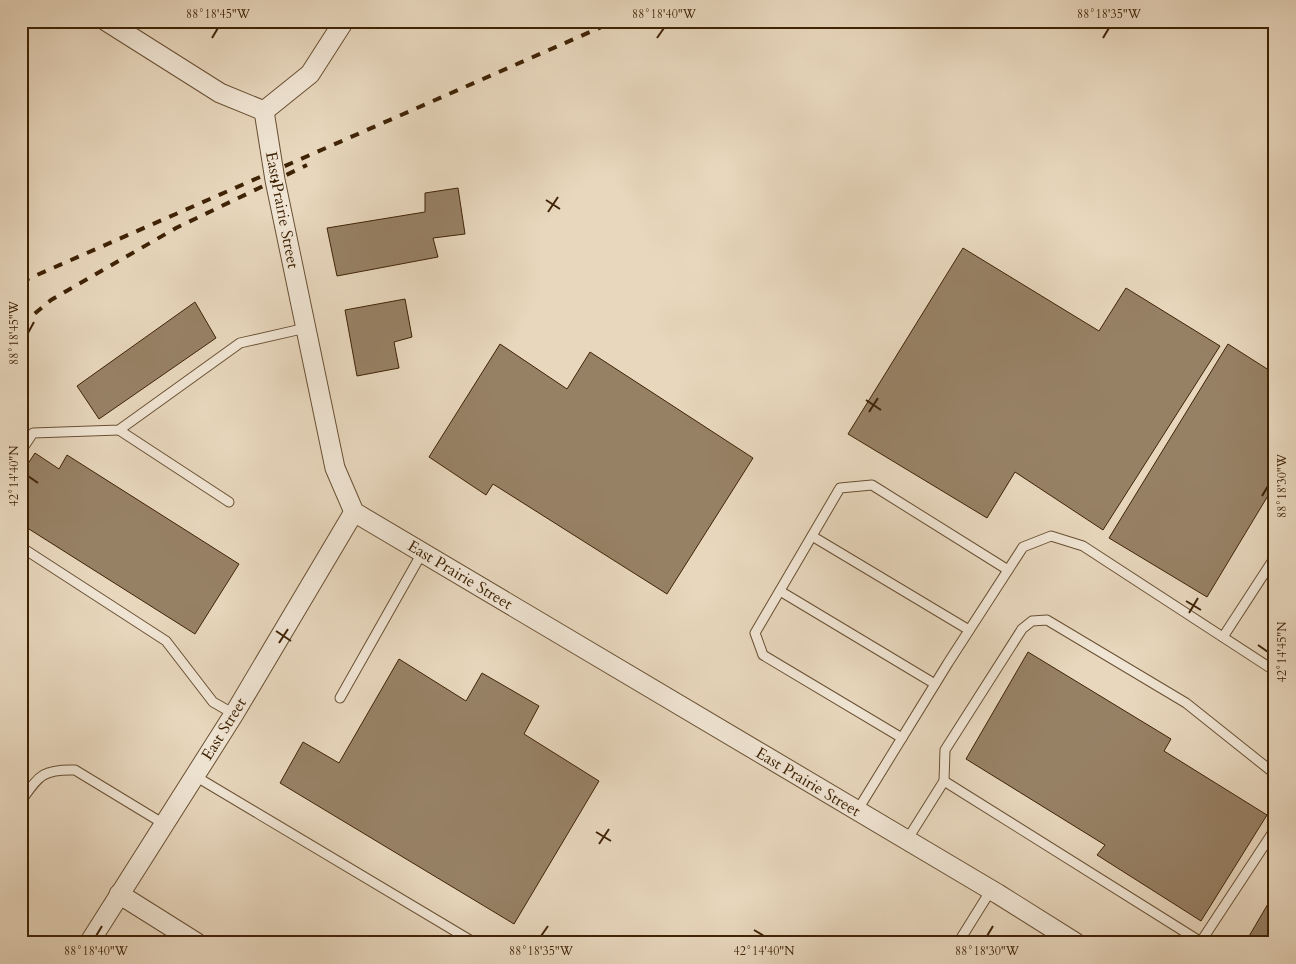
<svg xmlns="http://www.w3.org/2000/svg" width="1296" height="964" font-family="Cardo,serif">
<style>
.building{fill:#978165;stroke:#3f2305}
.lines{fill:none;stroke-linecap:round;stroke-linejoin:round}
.lane-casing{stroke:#695033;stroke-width:11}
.street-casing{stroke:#695033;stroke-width:21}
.lane{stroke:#f0e5d4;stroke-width:9}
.street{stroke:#f0e5d4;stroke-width:19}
.rail{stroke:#3f2305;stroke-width:4;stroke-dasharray:9 9;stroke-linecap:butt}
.ticks{fill:none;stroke:#3f2305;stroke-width:2}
.labels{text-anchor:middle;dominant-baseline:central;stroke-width:4;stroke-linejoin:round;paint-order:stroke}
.street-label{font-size:16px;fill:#3f2305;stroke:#f0e5d4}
.neatline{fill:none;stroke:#3f2305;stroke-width:2}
.ticks-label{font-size:12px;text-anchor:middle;fill:#3f2305}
</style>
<rect width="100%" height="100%" fill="#e8d7bd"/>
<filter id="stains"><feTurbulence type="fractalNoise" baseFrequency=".004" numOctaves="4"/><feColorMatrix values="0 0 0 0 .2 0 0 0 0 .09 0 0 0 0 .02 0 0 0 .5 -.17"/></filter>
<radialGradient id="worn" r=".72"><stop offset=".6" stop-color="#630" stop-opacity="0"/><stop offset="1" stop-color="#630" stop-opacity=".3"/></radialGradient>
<g class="building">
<polygon points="458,188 465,234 433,238 438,257 337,276 327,228 425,212 425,193"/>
<polygon points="963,248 1099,331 1126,288 1220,346 1103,530 1015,472 987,518 848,434"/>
<polygon points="405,299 412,337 394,342 399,368 357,376 345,310"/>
<polygon points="195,302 216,338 99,419 77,386"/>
<polygon points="500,344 567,389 590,352 753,458 667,594 493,484 486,495 429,457"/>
<polygon points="1228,344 1275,374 1275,484 1207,597 1109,538"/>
<polygon points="35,453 59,469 67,455 239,564 195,634 21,524 21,474"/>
<polygon points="1028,652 1171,739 1164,751 1267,815 1201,921 1097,855 1105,845 966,759"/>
<polygon points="399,659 466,701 482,673 539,706 524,734 599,781 514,924 280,783 303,742 339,763"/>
<polygon points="1275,892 1275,943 1245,943"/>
</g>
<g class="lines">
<g class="lane-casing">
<g id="lane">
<polyline points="119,430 229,502"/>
<polyline points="21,451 33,433 119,430 240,343 306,328"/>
<polyline points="812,536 969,630"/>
<polyline points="21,547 166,641 213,702 234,714"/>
<polyline points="780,591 935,684"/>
<polyline points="1223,637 1275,557"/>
<polyline points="340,698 422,553"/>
<polyline points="902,738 763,655 755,633 840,488 872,485 1008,570"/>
<polyline points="195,776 475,943"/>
<polyline points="944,781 1201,942"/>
<path d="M21,801C39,776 42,769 75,770L164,824"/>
<polyline points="857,811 948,663 1023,547 1051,536 1083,546 1275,671"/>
<polyline points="907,840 944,781 945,750 1022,629 1032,621 1047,620 1186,703 1275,774"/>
<polyline points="958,943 991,890"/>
<polyline points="1200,943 1275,829"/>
</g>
</g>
<g class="street-casing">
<g id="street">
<polyline points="106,21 220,93 264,111"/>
<polyline points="264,111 275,180 335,468 354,512 998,894 1076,943"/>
<polyline points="264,111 310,74 344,21"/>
<polyline points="119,894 197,943"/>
<polyline points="89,943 234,714 354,512"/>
</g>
</g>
<use href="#lane" class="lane"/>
<use href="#street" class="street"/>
<g class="rail">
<polyline points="21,282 615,21"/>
<polyline points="21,325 51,300 176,228 307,165"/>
</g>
</g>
<path class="ticks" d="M212,38L218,28M657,38L664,28M1103,38L1109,28M546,200L560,209M548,212L558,197M28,333L34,322M866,400L881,410M869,412L878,398M28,476L38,483M1262,496L1268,486M1186,601L1201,610M1189,613L1198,598M276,631L291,641M279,643L288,629M1258,645L1268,652M596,832L611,841M599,844L609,829M754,930L764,936M96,936L102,926M541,936L548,926M987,936L993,926"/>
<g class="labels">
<g class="street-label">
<text transform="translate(282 210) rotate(79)">East Prairie Street</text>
<text transform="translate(460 575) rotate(31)">East Prairie Street</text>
<text transform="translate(224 729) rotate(-58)">East Street</text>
<text transform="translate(808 782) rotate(31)">East Prairie Street</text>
</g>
</g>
<rect width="1296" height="964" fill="none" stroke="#e8d7bd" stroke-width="55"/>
<rect x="28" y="28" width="1240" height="908" class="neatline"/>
<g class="ticks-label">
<text x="218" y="18">88°18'45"W</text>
<text x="664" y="18">88°18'40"W</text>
<text x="1109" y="18">88°18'35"W</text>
<text transform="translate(14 333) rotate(-90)" y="4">88°18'45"W</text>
<text transform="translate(14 476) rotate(-90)" y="4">42°14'40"N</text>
<text transform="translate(1282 486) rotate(-90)" y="4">88°18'30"W</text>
<text transform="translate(1282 652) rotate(-90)" y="4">42°14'45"N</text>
<text x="96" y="955">88°18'40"W</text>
<text x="541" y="955">88°18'35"W</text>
<text x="764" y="955">42°14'40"N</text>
<text x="987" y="955">88°18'30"W</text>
</g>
<rect width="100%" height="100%" filter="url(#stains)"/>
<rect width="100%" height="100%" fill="url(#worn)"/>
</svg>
